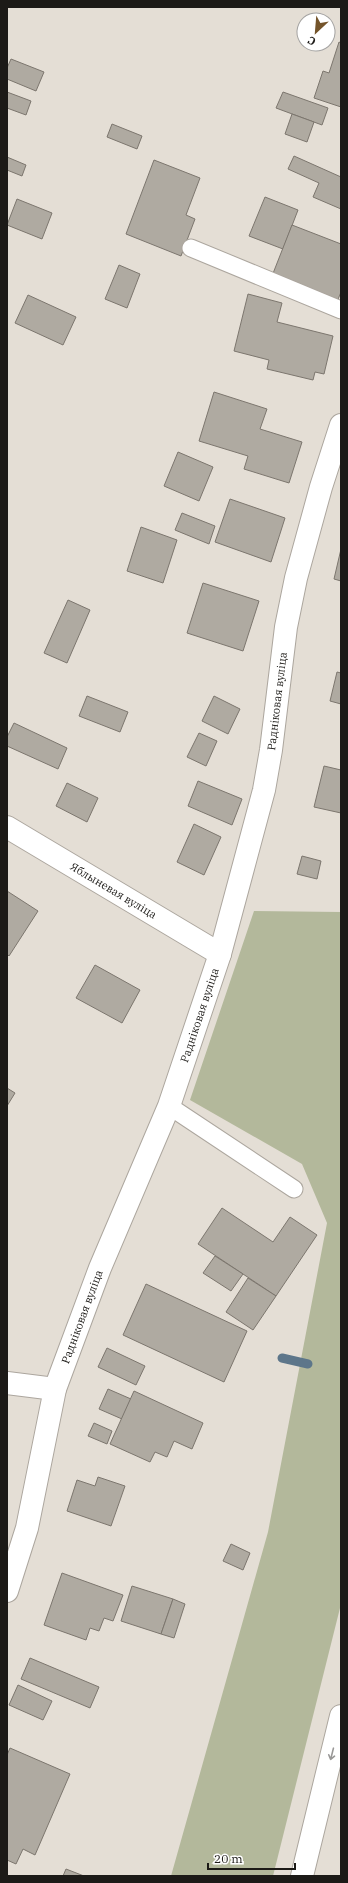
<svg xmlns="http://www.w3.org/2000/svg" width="348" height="1883" font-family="'IBM Plex Serif',serif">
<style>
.green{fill:#b3b89b}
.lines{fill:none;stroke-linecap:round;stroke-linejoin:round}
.stream{stroke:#5d768a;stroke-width:9}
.building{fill:#afaaa1;stroke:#7c766e}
.lane-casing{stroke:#aca69e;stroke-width:19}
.street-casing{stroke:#aca69e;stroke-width:24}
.highway-casing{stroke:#aca69e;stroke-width:24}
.lane{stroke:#fff;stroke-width:17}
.street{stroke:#fff;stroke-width:22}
.highway{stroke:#fff;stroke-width:22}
.oneway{stroke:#999897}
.labels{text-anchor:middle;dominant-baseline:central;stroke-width:3.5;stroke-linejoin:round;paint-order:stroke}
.street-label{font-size:11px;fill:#1c1a17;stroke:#fff}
</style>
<rect width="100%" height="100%" fill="#e4ded5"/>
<polygon class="green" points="254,911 341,912 341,1604 273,1876 171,1876 268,1532 327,1223 302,1164 190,1100"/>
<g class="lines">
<polyline class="stream" points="282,1358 308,1364"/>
</g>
<g class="building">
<polygon points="339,42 341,43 341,107 314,98 323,71 329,73"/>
<polygon points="11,59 44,72 36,91 7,79 7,68"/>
<polygon points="7,92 31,101 26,115 7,108"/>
<polygon points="283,92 328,108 322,125 276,108"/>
<polygon points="292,114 314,122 307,142 285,134"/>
<polygon points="112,124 142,136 137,149 107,137"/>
<polygon points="294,156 341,177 341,209 313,197 319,183 288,169"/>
<polygon points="7,157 26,165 22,176 7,170"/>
<polygon points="154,160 200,178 186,215 195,219 181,256 126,234"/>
<polygon points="265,197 298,210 283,249 249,236"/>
<polygon points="17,199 52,213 42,239 7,225"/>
<polygon points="292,225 341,244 341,292 337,302 272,276"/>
<polygon points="119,265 140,274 127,308 105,299"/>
<polygon points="248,294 282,303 277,322 333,336 324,374 315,372 313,380 267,369 269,360 234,351"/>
<polygon points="28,295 76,317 63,345 15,323"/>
<polygon points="214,392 267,409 260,429 302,442 289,483 244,469 248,456 199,441"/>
<polygon points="178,452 213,467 199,501 164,486"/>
<polygon points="230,499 285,518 271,562 215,542"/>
<polygon points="182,513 215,526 209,544 175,530"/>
<polygon points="141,527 177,540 163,583 127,571"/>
<polygon points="341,549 341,581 334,579"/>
<polygon points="203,583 259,601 243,651 187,633"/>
<polygon points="68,600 90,610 67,663 44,653"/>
<polygon points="337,672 341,673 341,704 330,701"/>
<polygon points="87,696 128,712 120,732 79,716"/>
<polygon points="214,696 240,709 228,734 202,721"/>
<polygon points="14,723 67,748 58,769 7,746 7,737"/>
<polygon points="199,733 217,741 206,766 187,757"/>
<polygon points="324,766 341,770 341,813 314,807"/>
<polygon points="198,781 242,799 232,825 188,806"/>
<polygon points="67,783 98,798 87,822 56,806"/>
<polygon points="194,824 221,837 204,875 177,862"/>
<polygon points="302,856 321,861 317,879 297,874"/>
<polygon points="7,891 38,911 9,956 7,954"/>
<polygon points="95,965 140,990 122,1023 76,998"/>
<polygon points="7,1088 15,1093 7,1106"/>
<polygon points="222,1208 273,1242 290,1217 317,1235 276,1296 198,1244"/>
<polygon points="215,1256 243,1274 231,1291 203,1273"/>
<polygon points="248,1278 276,1296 253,1330 226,1312"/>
<polygon points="146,1284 247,1331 224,1382 123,1335"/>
<polygon points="107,1348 145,1366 136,1385 98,1367"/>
<polygon points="108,1389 131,1399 122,1419 99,1409"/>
<polygon points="134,1391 203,1423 192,1449 174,1441 167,1457 155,1452 150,1462 110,1444"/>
<polygon points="94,1423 112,1431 107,1444 88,1436"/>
<polygon points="98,1477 125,1486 111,1526 67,1511 77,1480 95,1486"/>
<polygon points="231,1544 250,1553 243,1570 223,1561"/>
<polygon points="62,1573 123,1595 113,1621 104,1618 99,1631 90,1628 86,1640 44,1625"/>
<polygon points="132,1586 173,1599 161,1634 121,1621"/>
<polygon points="173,1599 185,1604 174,1638 161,1634"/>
<polygon points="30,1658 99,1687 90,1708 21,1679"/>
<polygon points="18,1685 52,1701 43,1720 9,1705"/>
<polygon points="10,1748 70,1774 35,1855 23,1849 16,1864 7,1860 7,1755"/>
<polygon points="66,1869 84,1876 63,1876"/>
</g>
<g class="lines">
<g class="lane-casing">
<g id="lane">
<polyline points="191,248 341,310"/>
<polyline points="169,1106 294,1189"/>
</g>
</g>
<g class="street-casing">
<g id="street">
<path id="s1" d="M7,827L220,954"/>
<polyline points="7,1383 55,1389"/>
<path id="s2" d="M7,1591L27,1528L55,1389L100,1268L169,1106L220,954L264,790L271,750L286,627L296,578L321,487L341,425"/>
</g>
</g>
<g class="highway-casing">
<polyline id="highway" points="302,1876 341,1716"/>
</g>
<use href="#lane" class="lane"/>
<use href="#street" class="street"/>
<use href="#highway" class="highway"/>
</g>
<defs><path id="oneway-shaft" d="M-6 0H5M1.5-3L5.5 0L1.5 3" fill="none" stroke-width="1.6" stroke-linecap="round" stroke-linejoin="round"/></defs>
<use class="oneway" href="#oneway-shaft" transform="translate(332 1754) rotate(104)"/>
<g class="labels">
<g class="street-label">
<text stroke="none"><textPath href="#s2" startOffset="933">Радніковая вуліца</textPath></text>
<text stroke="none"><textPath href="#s1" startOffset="124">Яблыневая вуліца</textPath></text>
<text stroke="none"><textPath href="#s2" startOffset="609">Радніковая вуліца</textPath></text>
<text stroke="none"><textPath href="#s2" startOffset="285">Радніковая вуліца</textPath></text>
</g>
</g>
<rect width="348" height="1883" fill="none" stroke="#1c1a17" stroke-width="16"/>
<g transform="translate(316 32) rotate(206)"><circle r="19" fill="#ffffff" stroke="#a4a3a2"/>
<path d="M0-3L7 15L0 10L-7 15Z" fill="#74542a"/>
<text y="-6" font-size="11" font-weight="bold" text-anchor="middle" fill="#1c1a17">С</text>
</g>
<path d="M208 1863v6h87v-6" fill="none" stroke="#1c1a17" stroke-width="2"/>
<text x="214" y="1863" font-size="12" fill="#1c1a17" stroke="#ffffff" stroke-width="3" paint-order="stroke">20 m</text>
</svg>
